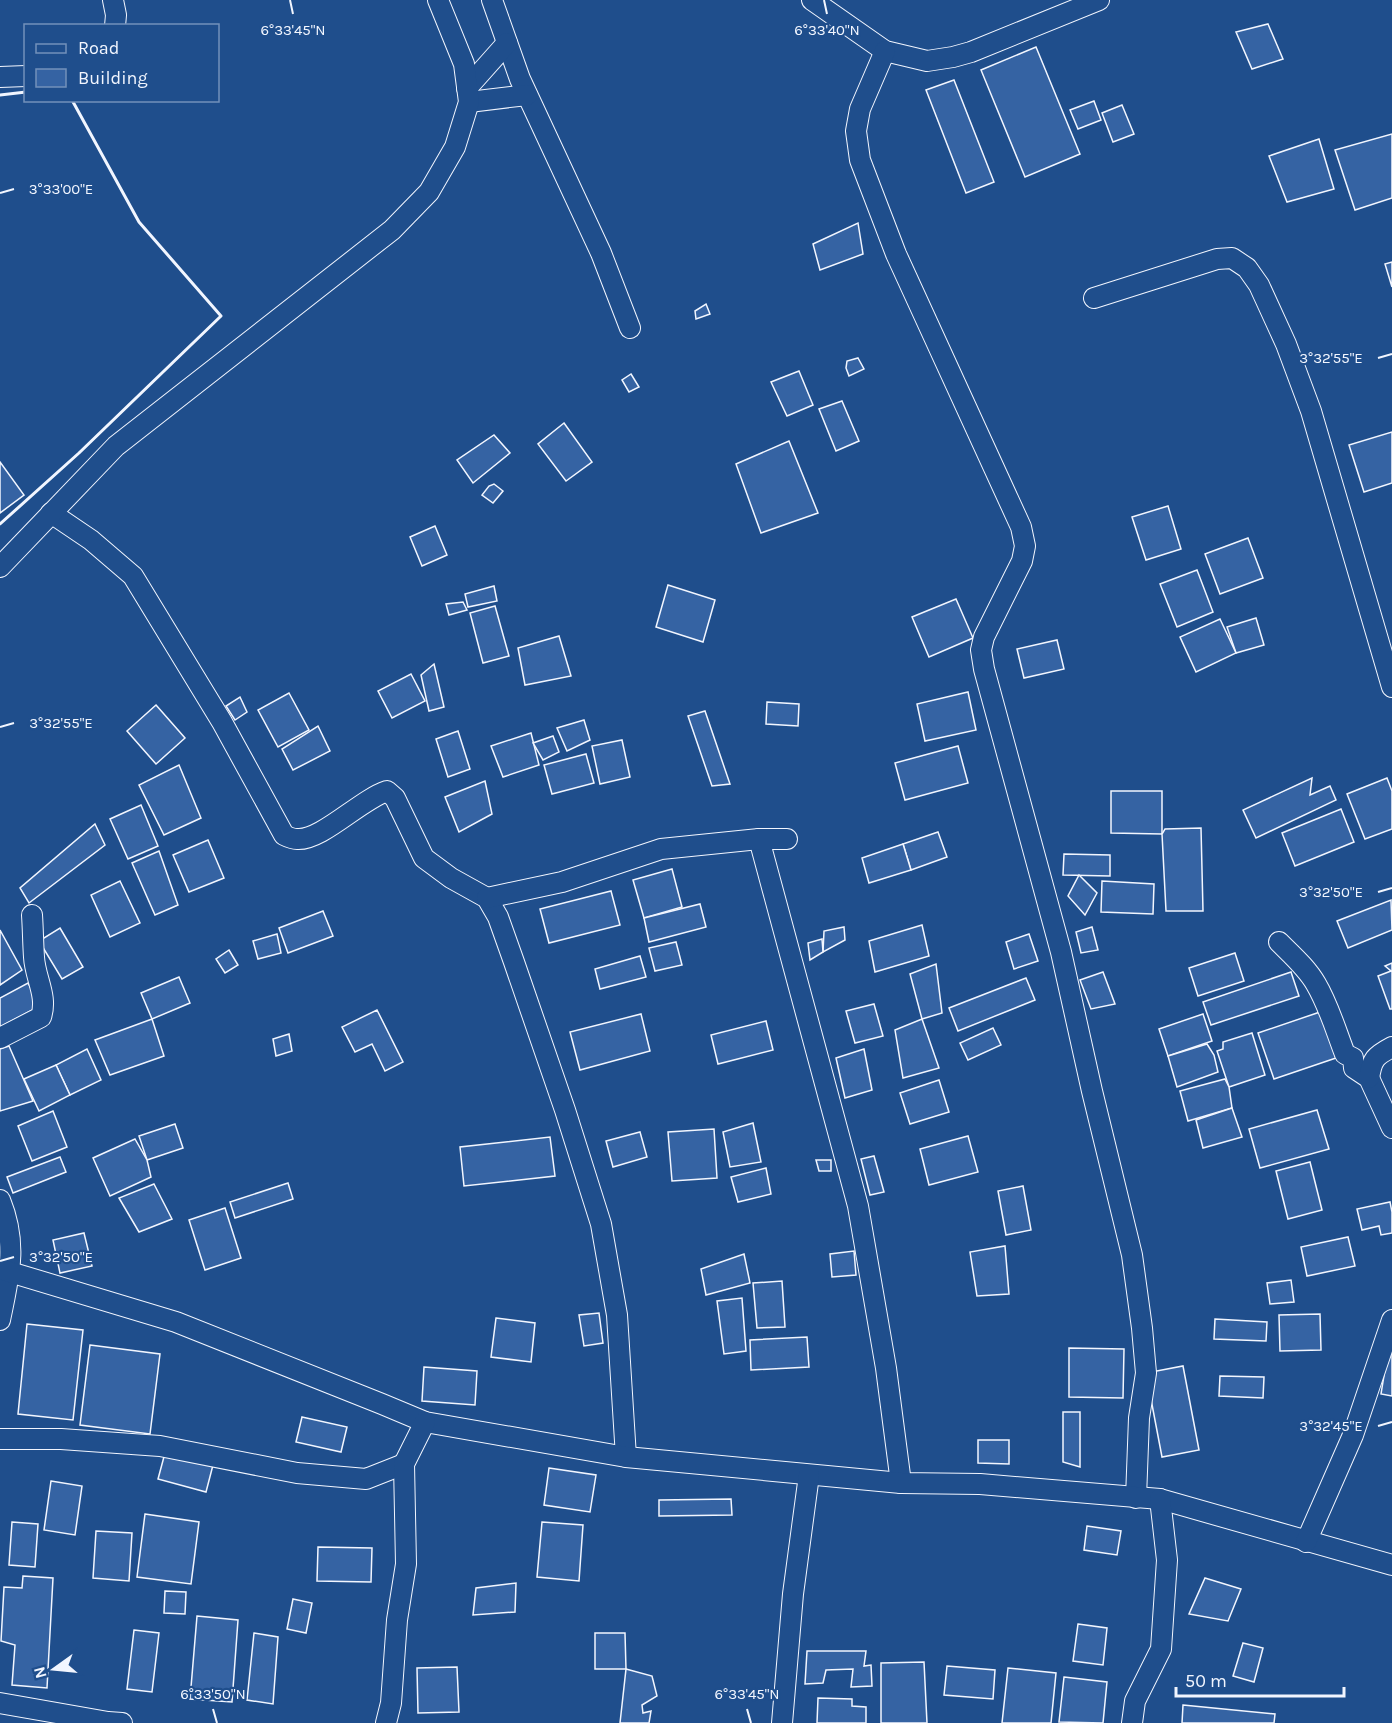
<svg xmlns="http://www.w3.org/2000/svg" width="1392" height="1723" font-family="Karla,sans-serif">
<style>
.building{fill:#3563a3;stroke:#f2f6ff;stroke-width:1.5}
.lines{fill:none;stroke-linecap:round;stroke-linejoin:round}
.street-casing{stroke:#f2f6ff;stroke-width:22}
.street{stroke:#1f4e8c;stroke-width:20}
.wall{stroke:#f2f6ff;stroke-width:3}
.ticks{fill:none;stroke:#f2f6ff;stroke-width:2}
.ticks-label{font-size:15px;text-anchor:middle;fill:#f2f6ff;stroke:#1f4e8c;stroke-width:4.5;stroke-linejoin:round;paint-order:stroke}
</style>
<rect width="100%" height="100%" fill="#1f4e8c"/>
<g class="building">
<polygon points="1268,24 1283,59 1252,69 1236,32"/>
<polygon points="1036,47 1080,154 1025,177 981,70"/>
<polygon points="954,80 994,182 966,193 926,90"/>
<polygon points="1094,101 1101,120 1078,129 1070,110"/>
<polygon points="1122,105 1134,134 1113,142 1102,113"/>
<polygon points="1392,134 1392,198 1355,210 1335,150"/>
<polygon points="1319,139 1334,189 1287,202 1269,156"/>
<polygon points="858,223 863,254 820,270 813,244"/>
<polygon points="1392,262 1392,287 1385,264"/>
<polygon points="706,304 710,314 696,319 695,311"/>
<polygon points="858,358 864,369 849,376 846,368 847,361"/>
<polygon points="799,371 813,405 787,416 771,382"/>
<polygon points="631,374 639,387 629,392 622,380"/>
<polygon points="842,401 859,441 836,451 819,409"/>
<polygon points="564,423 592,462 566,481 538,444"/>
<polygon points="1392,432 1392,483 1364,492 1349,445"/>
<polygon points="494,435 510,453 473,483 457,460"/>
<polygon points="789,441 818,513 761,533 736,464"/>
<polygon points="0,462 24,495 0,513"/>
<polygon points="494,484 503,491 493,503 482,495 489,486"/>
<polygon points="1168,506 1181,549 1146,560 1132,517"/>
<polygon points="435,526 447,555 422,566 410,537"/>
<polygon points="1248,538 1263,578 1220,594 1205,554"/>
<polygon points="1197,570 1213,612 1177,627 1160,584"/>
<polygon points="668,585 715,600 703,642 656,627"/>
<polygon points="494,586 497,601 468,607 465,594"/>
<polygon points="956,599 973,638 929,657 912,617"/>
<polygon points="463,602 467,610 449,615 446,604"/>
<polygon points="495,606 509,656 483,663 470,613"/>
<polygon points="1256,618 1264,645 1236,653 1227,627"/>
<polygon points="1220,619 1236,653 1196,672 1180,637"/>
<polygon points="559,636 571,676 525,685 518,648"/>
<polygon points="1057,640 1064,669 1024,678 1017,649"/>
<polygon points="434,664 444,707 429,711 421,675"/>
<polygon points="411,674 425,701 392,718 378,691"/>
<polygon points="968,692 976,730 925,741 917,704"/>
<polygon points="289,693 309,730 278,747 258,710"/>
<polygon points="240,697 247,712 235,720 226,706"/>
<polygon points="767,702 799,704 798,726 766,724"/>
<polygon points="156,705 185,738 156,764 127,731"/>
<polygon points="705,711 730,784 712,786 688,716"/>
<polygon points="584,720 590,740 567,751 557,728"/>
<polygon points="318,726 330,751 293,770 282,749"/>
<polygon points="458,731 470,769 448,777 436,739"/>
<polygon points="531,733 539,765 503,777 491,746"/>
<polygon points="553,736 559,752 543,760 533,743"/>
<polygon points="622,740 630,777 600,784 592,746"/>
<polygon points="958,746 968,783 905,800 895,763"/>
<polygon points="586,754 594,783 552,794 544,765"/>
<polygon points="179,765 201,818 164,835 139,785"/>
<polygon points="1312,778 1310,795 1330,786 1336,800 1256,838 1243,810"/>
<polygon points="1387,778 1392,791 1392,829 1365,839 1347,794"/>
<polygon points="485,781 492,814 459,832 445,797"/>
<polygon points="1111,791 1162,791 1162,834 1111,833"/>
<polygon points="141,805 158,846 128,859 110,819"/>
<polygon points="1341,809 1354,842 1295,866 1282,833"/>
<polygon points="95,824 105,845 29,903 20,888"/>
<polygon points="1201,828 1203,911 1166,911 1162,834 1165,829"/>
<polygon points="938,832 947,857 911,870 903,844"/>
<polygon points="208,840 224,878 189,892 173,855"/>
<polygon points="903,844 911,870 869,883 862,858"/>
<polygon points="159,851 178,905 155,915 132,863"/>
<polygon points="1064,854 1110,855 1110,876 1063,875"/>
<polygon points="672,869 682,907 644,918 633,880"/>
<polygon points="1079,875 1097,893 1085,915 1068,896"/>
<polygon points="120,881 140,923 110,937 91,895"/>
<polygon points="1102,881 1154,884 1153,914 1101,912"/>
<polygon points="611,891 620,925 549,943 540,909"/>
<polygon points="1391,900 1392,930 1348,948 1337,921"/>
<polygon points="700,904 706,927 649,942 644,918"/>
<polygon points="323,911 333,936 288,953 279,928"/>
<polygon points="922,925 929,956 875,972 869,941"/>
<polygon points="844,927 845,940 823,952 824,931"/>
<polygon points="1092,927 1098,950 1081,953 1076,932"/>
<polygon points="60,928 83,967 62,979 39,941"/>
<polygon points="0,930 22,970 0,985"/>
<polygon points="277,934 281,953 258,959 253,941"/>
<polygon points="1029,934 1038,961 1014,969 1006,942"/>
<polygon points="822,939 823,952 810,960 808,943"/>
<polygon points="676,942 682,965 655,971 649,948"/>
<polygon points="229,950 238,965 225,973 216,959"/>
<polygon points="1235,953 1244,981 1198,996 1189,968"/>
<polygon points="640,956 646,977 600,989 595,969"/>
<polygon points="1392,963 1392,1009 1390,1009 1378,976 1391,971 1385,966"/>
<polygon points="936,964 942,1013 922,1019 910,974"/>
<polygon points="1103,972 1115,1004 1091,1009 1080,980"/>
<polygon points="1291,972 1299,996 1211,1025 1203,1002"/>
<polygon points="179,977 190,1003 152,1019 141,993"/>
<polygon points="1026,978 1035,1000 958,1031 949,1008"/>
<polygon points="28,983 40,1006 0,1027 0,998"/>
<polygon points="874,1004 883,1036 855,1043 846,1011"/>
<polygon points="377,1010 403,1062 385,1071 372,1044 355,1052 342,1027"/>
<polygon points="1320,1012 1336,1058 1274,1079 1258,1033"/>
<polygon points="641,1014 650,1051 580,1070 570,1032"/>
<polygon points="1203,1014 1212,1041 1168,1056 1159,1029"/>
<polygon points="152,1019 164,1056 110,1075 95,1040"/>
<polygon points="922,1019 939,1068 903,1078 895,1030"/>
<polygon points="766,1021 773,1050 718,1064 711,1035"/>
<polygon points="993,1028 1001,1045 968,1060 960,1043"/>
<polygon points="1252,1033 1265,1075 1229,1087 1217,1051 1223,1049 1223,1042"/>
<polygon points="289,1034 292,1051 276,1056 273,1039"/>
<polygon points="1207,1044 1214,1055 1218,1072 1177,1087 1168,1056"/>
<polygon points="9,1046 33,1101 0,1111 0,1049"/>
<polygon points="87,1049 101,1080 70,1095 56,1065"/>
<polygon points="864,1049 872,1090 845,1098 836,1058"/>
<polygon points="56,1065 70,1095 39,1111 24,1079"/>
<polygon points="1225,1079 1229,1087 1232,1108 1188,1121 1180,1091"/>
<polygon points="939,1080 949,1112 910,1124 900,1093"/>
<polygon points="1232,1108 1242,1137 1203,1148 1196,1120"/>
<polygon points="1317,1110 1329,1149 1260,1168 1249,1129"/>
<polygon points="53,1111 67,1147 32,1161 18,1126"/>
<polygon points="753,1123 761,1162 730,1167 723,1132"/>
<polygon points="175,1124 183,1148 147,1160 139,1136"/>
<polygon points="714,1129 717,1178 672,1181 668,1132"/>
<polygon points="640,1132 647,1157 613,1167 606,1141"/>
<polygon points="968,1136 978,1172 929,1185 920,1149"/>
<polygon points="550,1137 555,1176 464,1186 460,1147"/>
<polygon points="135,1139 147,1160 151,1177 110,1196 93,1158"/>
<polygon points="874,1156 884,1192 870,1195 861,1159"/>
<polygon points="60,1157 66,1172 13,1193 7,1177"/>
<polygon points="816,1160 831,1160 831,1171 819,1171"/>
<polygon points="1310,1162 1322,1210 1288,1219 1276,1171"/>
<polygon points="766,1168 771,1194 738,1202 731,1177"/>
<polygon points="288,1183 293,1199 235,1218 230,1202"/>
<polygon points="154,1184 172,1219 139,1232 119,1198"/>
<polygon points="1023,1186 1031,1230 1006,1235 998,1191"/>
<polygon points="1390,1202 1392,1212 1392,1233 1381,1235 1379,1226 1362,1230 1357,1209"/>
<polygon points="225,1208 241,1258 205,1270 189,1220"/>
<polygon points="84,1233 92,1266 60,1273 53,1240"/>
<polygon points="1348,1237 1355,1266 1307,1276 1301,1247"/>
<polygon points="1005,1246 1009,1294 977,1296 970,1252"/>
<polygon points="854,1251 856,1275 832,1277 830,1254"/>
<polygon points="744,1254 750,1283 706,1295 701,1269"/>
<polygon points="1291,1280 1294,1302 1270,1304 1267,1283"/>
<polygon points="782,1281 785,1327 757,1328 753,1283"/>
<polygon points="742,1298 746,1351 724,1354 717,1301"/>
<polygon points="599,1313 603,1343 584,1346 579,1315"/>
<polygon points="1320,1314 1321,1350 1280,1351 1279,1315"/>
<polygon points="496,1318 535,1323 531,1362 491,1357"/>
<polygon points="1215,1319 1267,1322 1266,1341 1214,1339"/>
<polygon points="27,1324 83,1330 73,1420 18,1414"/>
<polygon points="807,1337 809,1367 751,1370 750,1340"/>
<polygon points="90,1345 160,1354 150,1434 80,1425"/>
<polygon points="1069,1348 1124,1349 1123,1398 1069,1397"/>
<polygon points="1388,1351 1392,1352 1392,1396 1381,1394"/>
<polygon points="1183,1366 1199,1450 1162,1457 1146,1373"/>
<polygon points="424,1367 477,1371 475,1405 422,1401"/>
<polygon points="1220,1376 1264,1377 1263,1398 1219,1396"/>
<polygon points="1063,1412 1080,1412 1080,1467 1063,1462"/>
<polygon points="302,1417 347,1427 341,1452 296,1442"/>
<polygon points="978,1440 1009,1440 1009,1464 978,1463"/>
<polygon points="165,1453 213,1465 206,1492 158,1479"/>
<polygon points="549,1468 596,1475 590,1512 544,1505"/>
<polygon points="51,1481 82,1486 75,1535 44,1530"/>
<polygon points="731,1499 732,1515 659,1516 659,1500"/>
<polygon points="145,1514 199,1522 191,1584 137,1577"/>
<polygon points="12,1522 38,1524 35,1567 9,1565"/>
<polygon points="542,1522 583,1525 579,1581 537,1577"/>
<polygon points="1087,1526 1121,1531 1117,1555 1084,1550"/>
<polygon points="96,1531 132,1533 129,1581 93,1578"/>
<polygon points="318,1547 372,1548 371,1582 317,1581"/>
<polygon points="23,1576 53,1578 47,1688 12,1685 15,1645 1,1641 4,1587 22,1588"/>
<polygon points="1205,1578 1241,1589 1228,1621 1189,1614"/>
<polygon points="516,1583 515,1612 473,1615 476,1588"/>
<polygon points="165,1591 186,1592 185,1614 164,1613"/>
<polygon points="293,1599 312,1603 306,1633 287,1629"/>
<polygon points="197,1616 238,1620 232,1702 190,1699"/>
<polygon points="1078,1624 1107,1628 1103,1665 1073,1661"/>
<polygon points="134,1630 159,1633 152,1692 127,1689"/>
<polygon points="254,1633 278,1637 273,1704 247,1700"/>
<polygon points="595,1633 625,1633 626,1669 595,1669"/>
<polygon points="1243,1643 1263,1648 1254,1682 1233,1676"/>
<polygon points="807,1651 866,1651 864,1666 871,1665 872,1686 851,1687 853,1669 826,1670 823,1683 805,1684"/>
<polygon points="924,1662 927,1723 881,1723 881,1663"/>
<polygon points="947,1666 995,1670 993,1699 944,1695"/>
<polygon points="457,1667 459,1712 418,1713 417,1668"/>
<polygon points="1008,1668 1056,1673 1051,1723 1002,1723"/>
<polygon points="626,1669 652,1676 657,1696 642,1705 643,1713 651,1711 649,1723 620,1723"/>
<polygon points="1064,1677 1107,1682 1103,1723 1059,1722"/>
<polygon points="818,1698 852,1699 852,1706 866,1707 866,1723 817,1723"/>
<polygon points="1183,1705 1275,1714 1274,1723 1182,1723"/>
</g>
<g class="lines">
<g class="street-casing">
<g id="street">
<polyline points="113,0 116,15 115,26"/>
<polyline points="492,0 520,79 601,253 630,328"/>
<polyline points="812,0 885,51 927,61 953,57 971,52 1099,0"/>
<polyline points="885,51 860,109 856,131 860,160 896,254 1021,527 1025,546 1022,561 984,637 981,650 984,669 1061,952 1092,1091 1132,1255 1142,1328 1146,1373 1139,1418 1136,1498"/>
<polyline points="0,77 26,76"/>
<polyline points="467,88 507,43"/>
<polyline points="469,102 527,95"/>
<polyline points="1094,298 1217,259 1232,258 1247,268 1259,285 1286,344 1311,411 1392,687"/>
<path d="M51,513L91,540L133,576L222,722L284,835C288,837 292,839 297,839C321,841 360,800 387,791L395,798L424,858L451,878L487,898L498,917L514,962L565,1110L601,1224L617,1315L626,1457"/>
<polyline points="0,567 116,446 392,230 429,192 455,147 469,102 464,64 438,0"/>
<polyline points="759,839 858,1206 886,1368 901,1483"/>
<polyline points="487,898 562,882 661,849 759,839 787,839"/>
<path d="M1279,942C1292,955 1307,968 1316,984C1329,1006 1336,1031 1345,1054L1353,1058L1354,1068L1369,1078L1392,1128"/>
<path d="M0,1038L41,1017C48,996 35,978 34,957C33,943 33,929 32,915"/>
<path d="M1369,1078C1372,1059 1375,1056 1392,1047"/>
<path d="M0,1200C18,1244 9,1276 0,1320"/>
<polyline points="0,1269 176,1322 382,1404 425,1422 626,1457 901,1483 980,1484 1160,1499 1392,1565"/>
<polyline points="0,1439 61,1439 160,1446 297,1473 366,1479 404,1464"/>
<polyline points="1306,1542 1353,1435 1392,1320"/>
<polyline points="0,1703 108,1722 122,1723"/>
<polyline points="386,1723 391,1703 397,1620 406,1564 404,1464 425,1422"/>
<polyline points="782,1723 793,1594 809,1475"/>
<polyline points="1132,1723 1135,1701 1161,1649 1167,1560 1160,1499"/>
</g>
</g>
<use href="#street" class="street"/>
<g class="wall">
<polyline points="0,95 26,92"/>
<polyline points="0,524 79,453 221,316 139,222 72,100"/>
</g>
</g>
<path class="ticks" d="M290,0L293,14M824,0L827,14M0,193L14,189M1378,358L1392,354M0,727L14,723M1378,892L1392,888M0,1261L14,1257M1378,1426L1392,1422M213,1709L217,1723M747,1709L751,1723"/>
<g class="ticks-label">
<text x="293" y="35">6°33'45"N</text>
<text x="827" y="35">6°33'40"N</text>
<text x="61" y="194">3°33'00"E</text>
<text x="1331" y="363">3°32'55"E</text>
<text x="61" y="728">3°32'55"E</text>
<text x="1331" y="897">3°32'50"E</text>
<text x="61" y="1262">3°32'50"E</text>
<text x="1331" y="1431">3°32'45"E</text>
<text x="213" y="1699">6°33'50"N</text>
<text x="747" y="1699">6°33'45"N</text>
</g>
<rect x="24" y="24" width="195" height="78" fill="#1f4e8c" stroke="#7391ba" stroke-width="1.5"/>
<rect x="36" y="44" width="30" height="9" fill="#1f4e8c" stroke="#7391ba" stroke-width="1.5"/>
<text x="78" y="54" font-size="18" fill="#f2f6ff">Road</text>
<rect x="36" y="69" width="30" height="18" fill="#3563a3" stroke="#7391ba" stroke-width="1.5"/>
<text x="78" y="84" font-size="18" fill="#f2f6ff">Building</text>
<g transform="translate(54 1669) rotate(255)" stroke="#1f4e8c" stroke-width="4.5" paint-order="stroke">
<path d="M0-4.5L10 22L0 15L-10 22Z" fill="#f2f6ff"/>
<text y="-9" font-size="16" font-weight="bold" text-anchor="middle" fill="#f2f6ff">N</text>
</g>
<path d="M1176 1687v9h168v-9" fill="none" stroke="#f2f6ff" stroke-width="3"/>
<text x="1185" y="1687" font-size="18" fill="#f2f6ff" stroke="#1f4e8c" stroke-width="4.5" paint-order="stroke">50 m</text>
</svg>
